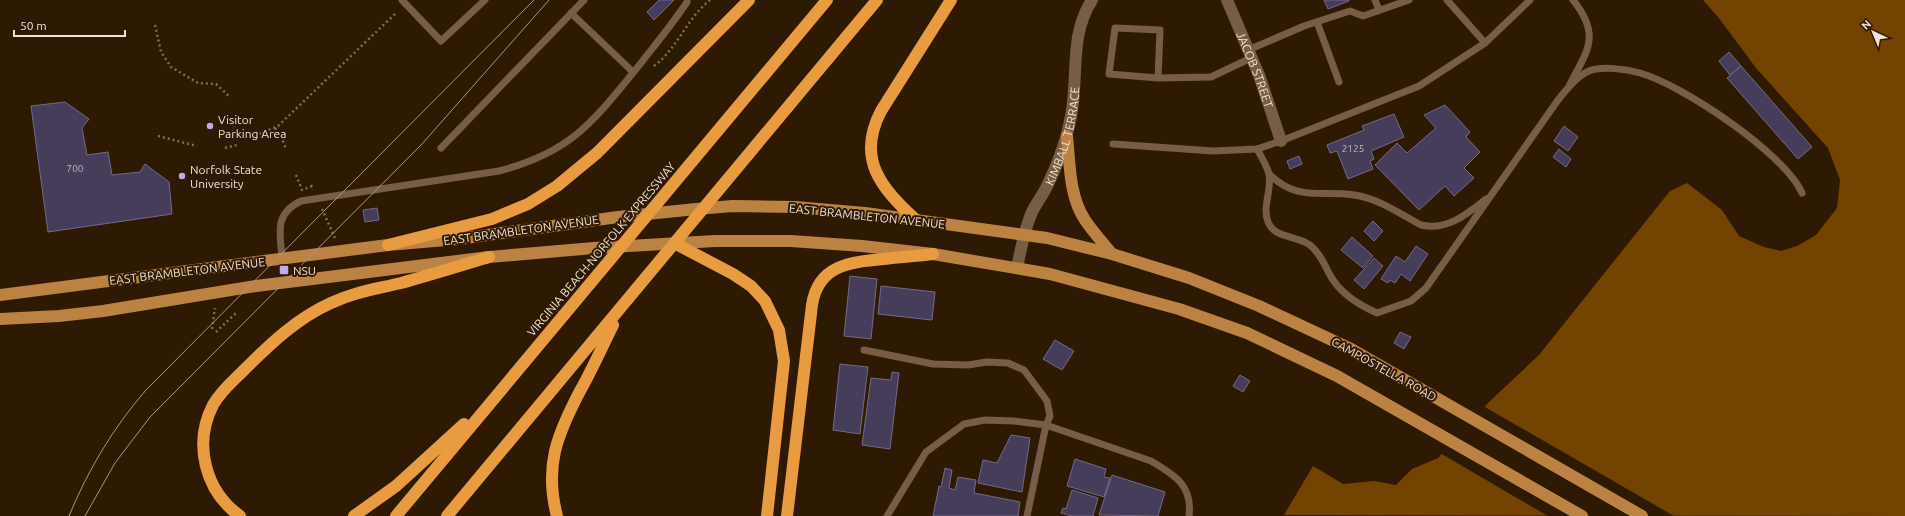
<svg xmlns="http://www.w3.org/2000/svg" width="1905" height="516" font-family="Ubuntu,sans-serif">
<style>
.water{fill:#734400}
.pier{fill:#2e1902}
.building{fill:#463d5a;stroke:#736a89}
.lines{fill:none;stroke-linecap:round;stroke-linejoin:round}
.path{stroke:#7f6d5a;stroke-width:2.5;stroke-dasharray:2 3;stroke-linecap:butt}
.lane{stroke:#765d43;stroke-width:7}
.street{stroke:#765d43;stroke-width:12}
.secondary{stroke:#765d43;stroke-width:12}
.primary{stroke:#bb8241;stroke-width:12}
.highway{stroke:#e99b40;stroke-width:12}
.tram{stroke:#a89786;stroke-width:1}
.poi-dot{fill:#c0a8f3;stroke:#2e1902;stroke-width:1.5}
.labels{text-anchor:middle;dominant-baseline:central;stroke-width:4;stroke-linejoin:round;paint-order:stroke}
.number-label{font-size:10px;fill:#c6b9b6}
.street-label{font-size:12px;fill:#f1e2d4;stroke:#2e1902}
.poi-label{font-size:12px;fill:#f1e2d4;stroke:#2e1902;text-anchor:start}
</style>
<rect width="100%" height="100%" fill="#2e1902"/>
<polygon class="water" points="1703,0 1905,0 1905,516 1284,515 1313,466 1343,484 1374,481 1396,485 1412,469 1438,458 1489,402 1539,355 1670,191 1687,183 1722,210 1739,236 1764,247 1781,251 1797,246 1816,235 1837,208 1840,180 1828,148 1756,68 1718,17"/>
<polygon class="pier" points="1483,406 1674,516 1548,516 1440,453"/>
<g class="building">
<polygon points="659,0 674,0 654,20 647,12"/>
<polygon points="1324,0 1349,0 1349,1 1328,9"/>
<polygon points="1729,52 1741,66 1730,75 1719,61"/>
<polygon points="1741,66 1812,147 1798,159 1727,78"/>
<polygon points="65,102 89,119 82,128 87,155 108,152 112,175 140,172 145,164 169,182 172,214 48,232 31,106"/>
<polygon points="1445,105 1470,132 1466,137 1480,152 1464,168 1474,178 1454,196 1445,186 1419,210 1375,165 1397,143 1407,153 1436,128 1424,115"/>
<polygon points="1394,114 1404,137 1371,151 1374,159 1370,161 1373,169 1348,179 1337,151 1330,153 1327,145 1364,130 1362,126"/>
<polygon points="1564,126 1578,137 1568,151 1554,141"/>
<polygon points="1559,149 1571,159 1566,167 1553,157"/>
<polygon points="1299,156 1302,164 1290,169 1287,161"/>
<polygon points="377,208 379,220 365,222 363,210"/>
<polygon points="1373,221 1383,231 1374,241 1364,231"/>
<polygon points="1352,237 1373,256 1363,268 1341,250"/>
<polygon points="1416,246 1428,254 1410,281 1401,274 1395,283 1390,280 1388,283 1381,279 1396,256 1405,262"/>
<polygon points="1374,258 1383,266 1364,289 1354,280"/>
<polygon points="850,276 877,279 871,339 844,336"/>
<polygon points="881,286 935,292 932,320 878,314"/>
<polygon points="1400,332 1411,337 1404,349 1394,343"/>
<polygon points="1055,340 1074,351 1062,370 1043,359"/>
<polygon points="840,364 868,367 860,434 833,430"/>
<polygon points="892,372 899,373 890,449 862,445 871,378 891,380"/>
<polygon points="1240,375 1250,381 1243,392 1233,386"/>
<polygon points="1011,435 1030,438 1022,492 978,483 983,460 997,463"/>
<polygon points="1075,459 1106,469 1104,477 1110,478 1104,497 1067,486"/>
<polygon points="945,468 952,470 949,488 955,490 958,477 976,480 974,493 1020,502 1018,516 933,516 939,486 941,487"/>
<polygon points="1112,475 1165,492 1158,516 1099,515"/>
<polygon points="1072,490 1098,498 1093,516 1072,516 1061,513 1063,508 1066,509"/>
</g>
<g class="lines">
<g class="path">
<polyline points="155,25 161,52 171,67 198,83 216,84 230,97"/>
<path d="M654,66C677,49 687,18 710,0"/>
<polyline points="275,128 281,136 286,149"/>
<polyline points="158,136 197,146"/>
<polyline points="255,136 278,126 397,12"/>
<polyline points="225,148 237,145"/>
<polyline points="296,175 302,190 312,186 313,189"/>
<polyline points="322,209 335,238"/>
<polyline points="212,329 215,308"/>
<polyline points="216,332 236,313"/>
</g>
<g class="lane">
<polyline points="402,0 441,41 485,0"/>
<polyline points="1375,0 1379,10"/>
<polyline points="1447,0 1485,43"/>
<polyline points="571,13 633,72"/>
<polyline points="1317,22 1339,82"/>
<polyline points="1248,50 1304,26 1350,11 1363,16 1409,0"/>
<polyline points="1158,78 1160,30 1115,28 1109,74 1158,78 1211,77 1251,58"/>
<path d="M1570,84C1588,50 1601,35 1573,0"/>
<polyline points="1113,144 1213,151 1257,149 1281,141 1419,86 1485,43 1530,0"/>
<polyline points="441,148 584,0"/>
<path d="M1257,149C1261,156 1267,166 1269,174C1272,190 1262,207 1268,222C1275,239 1297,235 1310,245C1320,253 1324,264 1330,275C1340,294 1359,305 1377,313L1411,301L1426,288L1558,100C1566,90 1577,76 1589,71C1603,66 1626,69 1640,73C1683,85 1785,154 1802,193"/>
<path d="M1269,174C1298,202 1319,190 1354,195C1378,198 1400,214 1421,225C1447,231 1467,214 1486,199"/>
<path d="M282,258C280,232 274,214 301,201L499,171C571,152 592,123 637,68C654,46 672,25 687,2"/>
<polyline points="864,350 933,364 968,365 987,362 1008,363 1024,370 1047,401 1050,416 1046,425 1014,421 985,420 964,424 926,452 887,516"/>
<path d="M1027,516L1046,425L1151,461C1175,475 1193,486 1189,516"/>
</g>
<path class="street" id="s1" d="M1227,0L1259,75L1281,141"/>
<path class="secondary" id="s2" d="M1017,268C1021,249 1024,230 1032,212C1036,204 1042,196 1046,188C1058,164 1068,137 1072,110C1078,72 1070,34 1092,0"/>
<g class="primary">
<path d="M1067,136C1070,164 1069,196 1085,220C1093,232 1103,243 1112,254"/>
<polyline points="0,295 388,245 458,239 618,217 696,209 733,206 795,207 865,213 1047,238 1112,254 1189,278 1259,306 1351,349 1642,516"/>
<polyline points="0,319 59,316 103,311 256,286 489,257 594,248 715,241 791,241 862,246 933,254 1050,274 1179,309 1247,333 1337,376 1582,516"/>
</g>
<g class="highway">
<path d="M916,220C881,188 856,159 881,111L951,0"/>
<polyline points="676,244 733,274 751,286 765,301 779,330 784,361 767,516"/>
<polyline points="388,245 492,219 528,204 557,186 597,153 749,0"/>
<path d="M240,516C205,491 193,444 213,405C220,392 232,382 243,371C269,345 297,318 331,303C354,292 377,289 401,283C430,275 459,266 489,257"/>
<polyline points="354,516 396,486 464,424"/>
<polyline points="396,516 827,0"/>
<polyline points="447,516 877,0"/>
<path d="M557,516C544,466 557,435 580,391C592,370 602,347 613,325"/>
<path d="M787,516L812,305C818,265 850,262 884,259C900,257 917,256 933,254"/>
</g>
<g class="tram">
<path d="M69,516C88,470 113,428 146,390L534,0"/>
<polyline points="85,516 115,463 150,417 422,144 549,0"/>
</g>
</g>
<g class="poi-dot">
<circle cx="210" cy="126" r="4"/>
<circle cx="182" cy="176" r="4"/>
<rect x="279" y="265" width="10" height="10" rx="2"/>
</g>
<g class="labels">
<g class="number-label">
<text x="1353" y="148">2125</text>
<text x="75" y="168">700</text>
</g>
<g class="street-label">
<text stroke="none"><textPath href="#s1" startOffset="75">JACOB STREET</textPath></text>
<text stroke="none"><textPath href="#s2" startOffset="141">KIMBALL TERRACE</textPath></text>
<text transform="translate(867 216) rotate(6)">EAST BRAMBLETON AVENUE</text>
<text transform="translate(521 230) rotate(-8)">EAST BRAMBLETON AVENUE</text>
<text transform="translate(601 249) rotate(-50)">VIRGINIA BEACH-NORFOLK EXPRESSWAY</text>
<text transform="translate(187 271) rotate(-7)">EAST BRAMBLETON AVENUE</text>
<text transform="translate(1384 369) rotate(29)">CAMPOSTELLA ROAD</text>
</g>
<g class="poi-label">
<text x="218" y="119">Visitor<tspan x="218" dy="14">Parking Area</tspan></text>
<text x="190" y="169">Norfolk State<tspan x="190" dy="14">University</tspan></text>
<text x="293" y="270">NSU</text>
</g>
</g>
<g transform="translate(1873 32) rotate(316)" stroke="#2e1902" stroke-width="3" paint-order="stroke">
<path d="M0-3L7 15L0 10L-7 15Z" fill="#f1e2d4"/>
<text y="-6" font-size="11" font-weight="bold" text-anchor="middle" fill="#f1e2d4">N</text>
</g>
<path d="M14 30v6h111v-6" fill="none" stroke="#f1e2d4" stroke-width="2"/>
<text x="20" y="30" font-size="12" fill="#f1e2d4" stroke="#2e1902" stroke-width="3" paint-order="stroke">50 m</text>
</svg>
